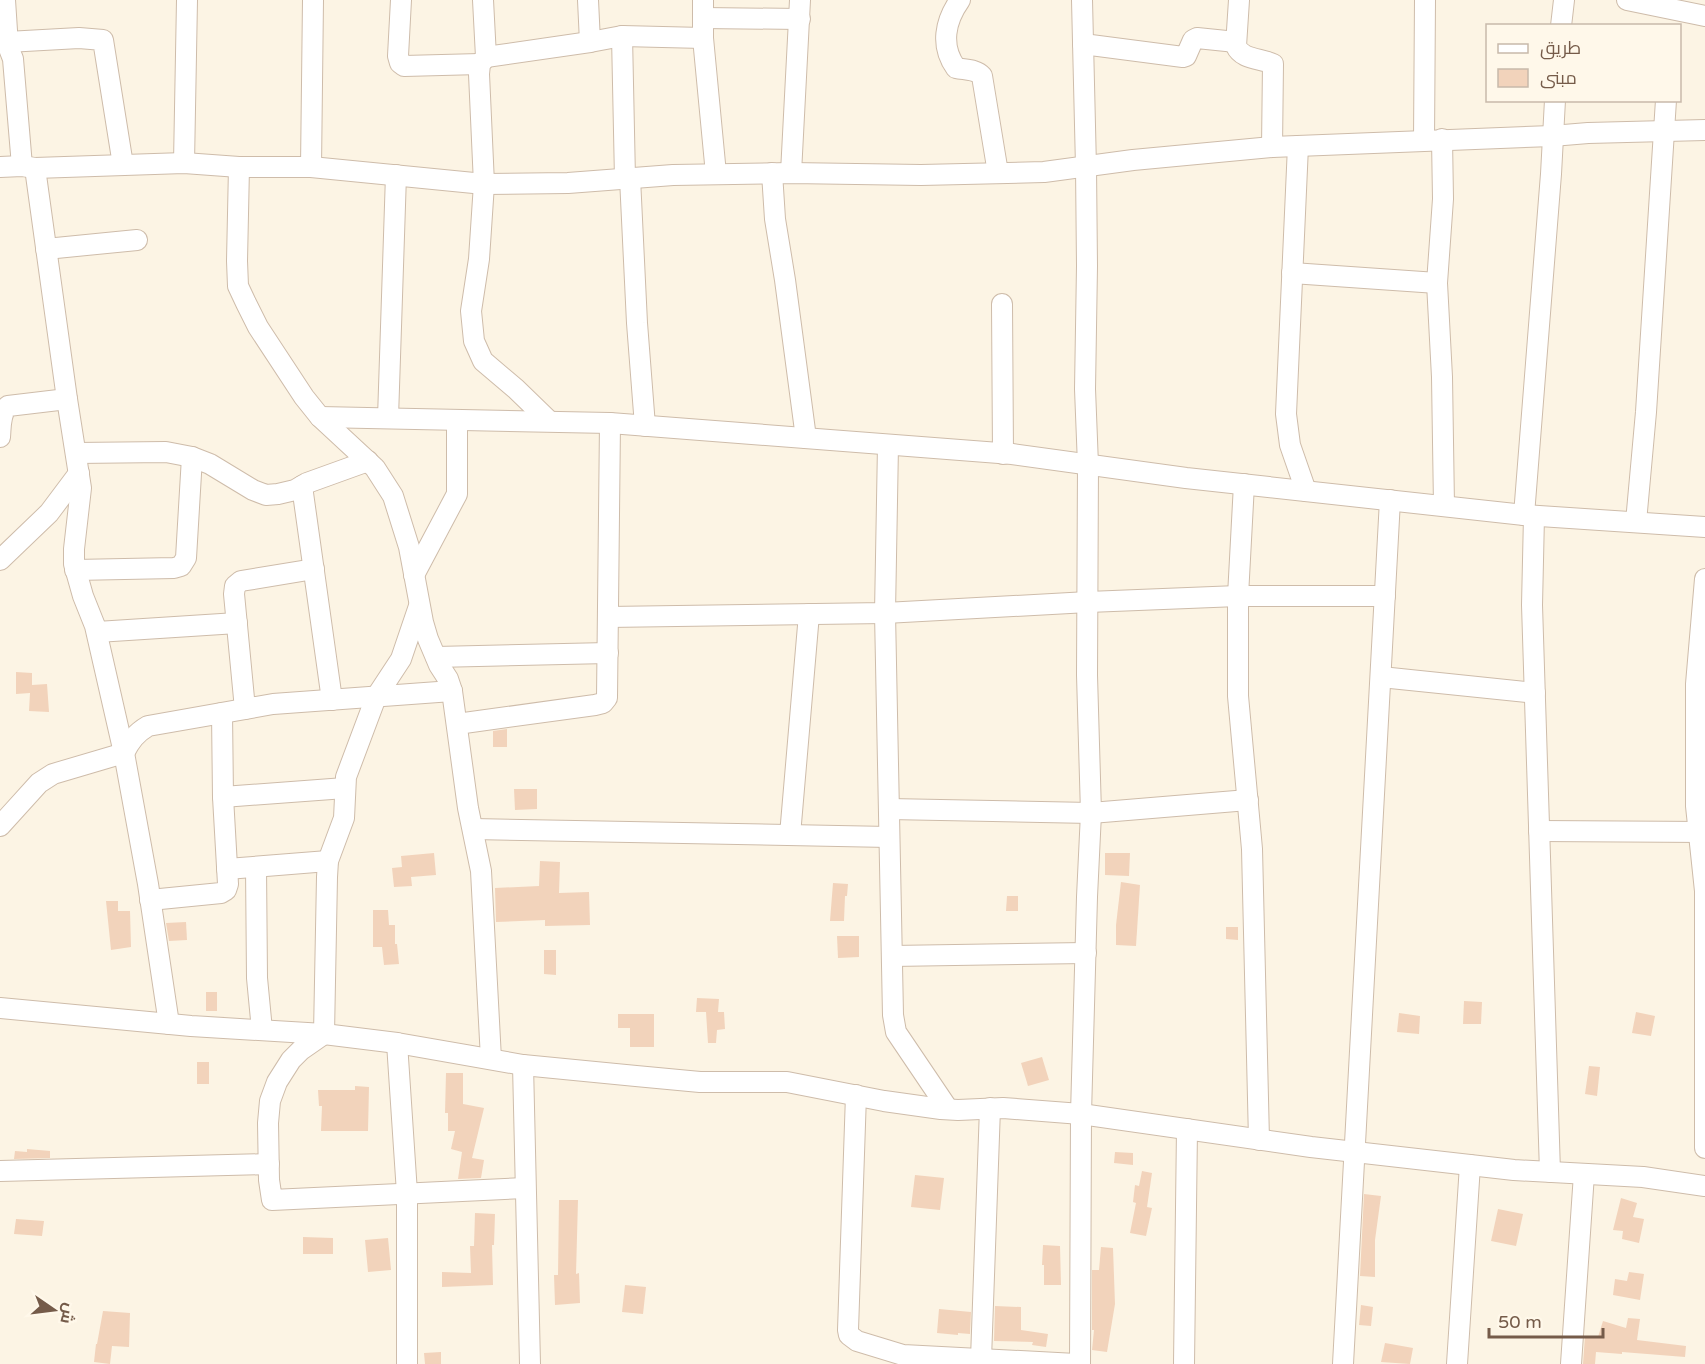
<svg xmlns="http://www.w3.org/2000/svg" width="1705" height="1364" font-family="'Varela Round',Cairo,sans-serif">
<style>
.building{fill:#f2d3bb}
.lines{fill:none;stroke-linecap:round;stroke-linejoin:round}
.minor-casing{stroke:#cebcaa;stroke-width:22}
.minor{stroke:#fff;stroke-width:20}
</style>
<rect width="100%" height="100%" fill="#fcf4e4"/>
<g class="building">
<polygon points="16,672 32,673 32,685 47,684 49,712 29,711 30,693 16,694"/>
<polygon points="507,729 507,747 493,747 493,731"/>
<polygon points="514,789 537,789 537,809 515,810"/>
<polygon points="434,853 436,875 411,877 412,886 394,887 392,868 402,867 401,856"/>
<polygon points="1105,853 1130,853 1129,876 1105,875"/>
<polygon points="540,861 560,862 559,893 589,892 590,925 545,926 545,920 496,922 495,888 539,886"/>
<polygon points="1121,882 1140,885 1136,946 1116,945 1116,925"/>
<polygon points="833,883 848,884 847,896 845,896 844,921 830,921"/>
<polygon points="1007,896 1018,896 1018,911 1006,911"/>
<polygon points="106,901 118,901 118,911 130,911 131,947 111,950"/>
<polygon points="373,910 388,910 389,925 395,925 395,944 397,944 399,964 384,965 382,947 373,947"/>
<polygon points="186,922 187,940 169,941 166,923"/>
<polygon points="1226,927 1238,927 1238,940 1226,939"/>
<polygon points="837,936 859,936 859,957 838,958"/>
<polygon points="544,950 556,950 556,975 544,974"/>
<rect x="206" y="992" width="11" height="19"/>
<polygon points="697,998 719,999 718,1012 724,1012 725,1029 717,1030 716,1043 708,1043 706,1012 696,1012"/>
<polygon points="1464,1001 1482,1002 1481,1024 1463,1024"/>
<polygon points="1636,1012 1655,1016 1651,1036 1632,1033"/>
<polygon points="1399,1013 1420,1016 1419,1034 1397,1032"/>
<polygon points="618,1014 654,1014 654,1047 630,1047 630,1028 618,1028"/>
<polygon points="1042,1057 1049,1080 1028,1086 1021,1063"/>
<rect x="197" y="1062" width="12" height="22"/>
<polygon points="1589,1066 1600,1067 1597,1096 1585,1094"/>
<polygon points="446,1073 463,1073 463,1104 484,1108 472,1158 484,1160 481,1178 458,1179 462,1152 451,1149 455,1131 448,1131 448,1113 445,1113"/>
<polygon points="355,1086 369,1087 368,1131 321,1131 322,1106 319,1106 318,1090 355,1090"/>
<polygon points="27,1149 50,1151 50,1158 14,1159 15,1151 27,1152"/>
<polygon points="1115,1152 1133,1153 1133,1165 1114,1163"/>
<polygon points="1142,1171 1152,1173 1147,1207 1152,1208 1146,1236 1130,1233 1136,1203 1133,1202 1135,1185 1139,1186"/>
<polygon points="915,1175 944,1178 940,1210 911,1207"/>
<polygon points="1364,1194 1381,1196 1375,1240 1375,1277 1360,1276"/>
<polygon points="1621,1198 1637,1203 1633,1217 1644,1219 1639,1243 1622,1239 1623,1231 1613,1230"/>
<polygon points="559,1200 578,1200 576,1274 579,1273 580,1303 555,1305 554,1275 558,1275"/>
<polygon points="1498,1209 1523,1214 1516,1246 1491,1241"/>
<polygon points="475,1213 495,1214 494,1245 492,1245 493,1285 442,1287 442,1272 471,1273 470,1246 474,1246"/>
<polygon points="16,1219 44,1221 42,1236 14,1234"/>
<polygon points="303,1237 333,1238 333,1254 303,1254"/>
<polygon points="388,1238 391,1270 368,1272 365,1240"/>
<polygon points="1043,1245 1060,1246 1061,1285 1044,1285 1044,1265 1042,1265"/>
<polygon points="1101,1247 1113,1248 1115,1304 1107,1352 1092,1350 1094,1330 1092,1330 1092,1270 1099,1270"/>
<polygon points="1629,1272 1644,1274 1640,1300 1613,1295 1615,1279 1627,1281"/>
<polygon points="625,1285 646,1287 643,1314 622,1312"/>
<polygon points="1361,1305 1373,1307 1371,1326 1359,1325"/>
<polygon points="995,1306 1021,1307 1021,1330 1048,1334 1046,1347 1032,1345 1033,1342 994,1341"/>
<polygon points="939,1309 971,1312 970,1334 958,1333 958,1335 937,1333"/>
<polygon points="103,1311 130,1313 129,1347 112,1346 110,1364 94,1362 96,1344 97,1344"/>
<polygon points="1628,1318 1640,1319 1637,1340 1686,1346 1685,1357 1622,1352 1622,1354 1596,1352 1595,1364 1583,1364 1585,1336 1598,1337 1603,1321 1626,1328"/>
<polygon points="1385,1343 1413,1348 1410,1364 1381,1362"/>
<polygon points="441,1352 441,1364 425,1364 424,1353"/>
</g>
<g class="lines">
<g class="minor-casing">
<g id="minor">
<polyline points="5,0 8,46 13,59 22,166"/>
<polyline points="401,0 398,56 400,63 404,66 480,64"/>
<polyline points="483,0 486,57 480,64 479,74 484,184 479,259 471,311 474,341 483,361 516,389 549,421"/>
<polyline points="588,0 590,42"/>
<polyline points="703,0 703,38 716,174"/>
<path d="M960,0C945,21 940,46 956,68C965,70 976,69 982,76L998,173"/>
<path d="M1239,0L1236,46C1242,60 1261,58 1273,64L1272,147"/>
<polyline points="1627,0 1705,16"/>
<polyline points="703,18 800,19"/>
<polyline points="1561,26 1564,0"/>
<polyline points="622,36 625,179"/>
<polyline points="7,42 79,38 103,40 123,165"/>
<polyline points="1083,44 1183,57 1186,56 1193,40 1197,38 1236,42"/>
<polyline points="486,57 590,42 622,36 703,38"/>
<polyline points="1442,139 1443,199 1437,283 1442,377 1444,506"/>
<polyline points="1424,140 1425,0"/>
<polyline points="1298,146 1286,414 1290,445 1306,491"/>
<polyline points="184,163 187,0"/>
<polyline points="0,167 22,166 35,168 184,163 239,167 311,167 484,184 568,183 673,175 791,173 921,175 1044,172 1133,160 1272,147 1552,136 1588,133 1705,130"/>
<polyline points="239,167 237,261 238,286 246,303 258,327 304,397 320,417 375,468 393,496 409,547 423,622 428,639 439,665 448,679 452,691 468,808 481,871 491,1059"/>
<polyline points="311,167 313,0"/>
<polyline points="35,168 67,399 81,488 74,549 74,564 83,596 95,626 124,753 148,884 169,1024"/>
<polyline points="772,173 775,219 785,280 806,438"/>
<polyline points="791,173 800,0"/>
<polyline points="630,178 637,323 645,426"/>
<polyline points="46,249 137,240"/>
<polyline points="1292,273 1437,283"/>
<polyline points="1002,304 1003,454"/>
<polyline points="320,417 610,423 1012,454 1186,478 1524,515 1705,527"/>
<polyline points="388,418 396,175"/>
<path d="M0,437C1,426 0,413 8,406L67,399"/>
<polyline points="888,445 885,613 893,1015 896,1032 948,1109"/>
<polyline points="76,453 166,452 192,457 210,464 253,490 266,495 278,494 295,490 307,483 368,461"/>
<polyline points="1244,484 1238,596 1238,696 1252,849 1259,1140"/>
<polyline points="302,486 332,700"/>
<polyline points="1524,515 1551,174 1555,100"/>
<polyline points="1534,516 1532,605 1550,1172"/>
<polyline points="1636,522 1646,412 1666,100"/>
<polyline points="0,560 49,513 79,473"/>
<polyline points="75,570 174,568 181,566 186,558 192,457"/>
<polyline points="414,575 457,494 457,420"/>
<polyline points="1705,579 1696,684 1696,806 1705,891 1705,1148"/>
<polyline points="419,606 401,659 376,697 346,777 344,818 328,861 327,877 324,1034 301,1050 291,1060 277,1082 270,1101 268,1123 269,1180 272,1200 525,1188"/>
<polyline points="608,617 885,613 1088,602 1238,596 1385,596"/>
<polyline points="97,632 237,623"/>
<polyline points="436,657 608,653"/>
<polyline points="1381,677 1535,693"/>
<polyline points="245,709 234,594 235,586 241,581 314,569"/>
<polyline points="457,724 595,705 603,703 607,698 610,423"/>
<polyline points="223,797 345,788"/>
<polyline points="889,809 1091,813 1248,800"/>
<path d="M0,826L39,783L53,774L124,753C130,741 136,733 148,726L273,704L452,691"/>
<polyline points="473,829 889,837"/>
<polyline points="1539,831 1705,832"/>
<polyline points="790,835 809,614"/>
<polyline points="256,867 257,978 262,1030"/>
<polyline points="227,869 328,861"/>
<polyline points="150,900 221,893 226,890 228,884 223,797 222,713"/>
<polyline points="892,956 1086,953"/>
<polyline points="0,1008 191,1026 324,1034 397,1043 523,1065 636,1076 700,1082 787,1082 884,1101 941,1109 958,1110 1003,1108 1081,1114 1311,1147 1514,1170 1643,1177 1705,1186"/>
<polyline points="397,1043 407,1193 407,1364"/>
<polyline points="523,1065 530,1364"/>
<polyline points="856,1095 848,1330 849,1335 857,1341 903,1355 1076,1364"/>
<polyline points="0,1171 269,1164"/>
<polyline points="981,1359 990,1108"/>
<polyline points="1080,1364 1081,1114 1087,897 1091,813 1087,675 1088,465 1085,389 1087,266 1086,167 1082,0"/>
<polyline points="1184,1364 1187,1129"/>
<polyline points="1343,1364 1390,500"/>
<polyline points="1457,1364 1470,1165"/>
<polyline points="1571,1364 1584,1174"/>
</g>
</g>
<use href="#minor" class="minor"/>
</g>
<rect x="1486" y="24" width="195" height="78" fill="#fff8ea" stroke="#c8b9aa" stroke-width="1.5"/>
<rect x="1498" y="44" width="30" height="9" fill="#ffffff" stroke="#c8b9aa" stroke-width="1.5"/>
<text x="1540" y="54" font-size="18" fill="#755b49">طريق</text>
<rect x="1498" y="69" width="30" height="18" fill="#f2d3bb" stroke="#c8b9aa" stroke-width="1.5"/>
<text x="1540" y="84" font-size="18" fill="#755b49">مبنى</text>
<g transform="translate(54 1310) rotate(104)" stroke="#fff8ea" stroke-width="4.5" paint-order="stroke">
<path d="M0-4.5L10 22L0 15L-10 22Z" fill="#755b49"/>
<text y="-9" font-size="16" font-weight="bold" text-anchor="middle" fill="#755b49">ش</text>
</g>
<path d="M1489 1328v9h114v-9" fill="none" stroke="#755b49" stroke-width="3"/>
<text x="1498" y="1328" font-size="18" fill="#755b49" stroke="#fff8ea" stroke-width="4.5" paint-order="stroke">50 m</text>
</svg>
